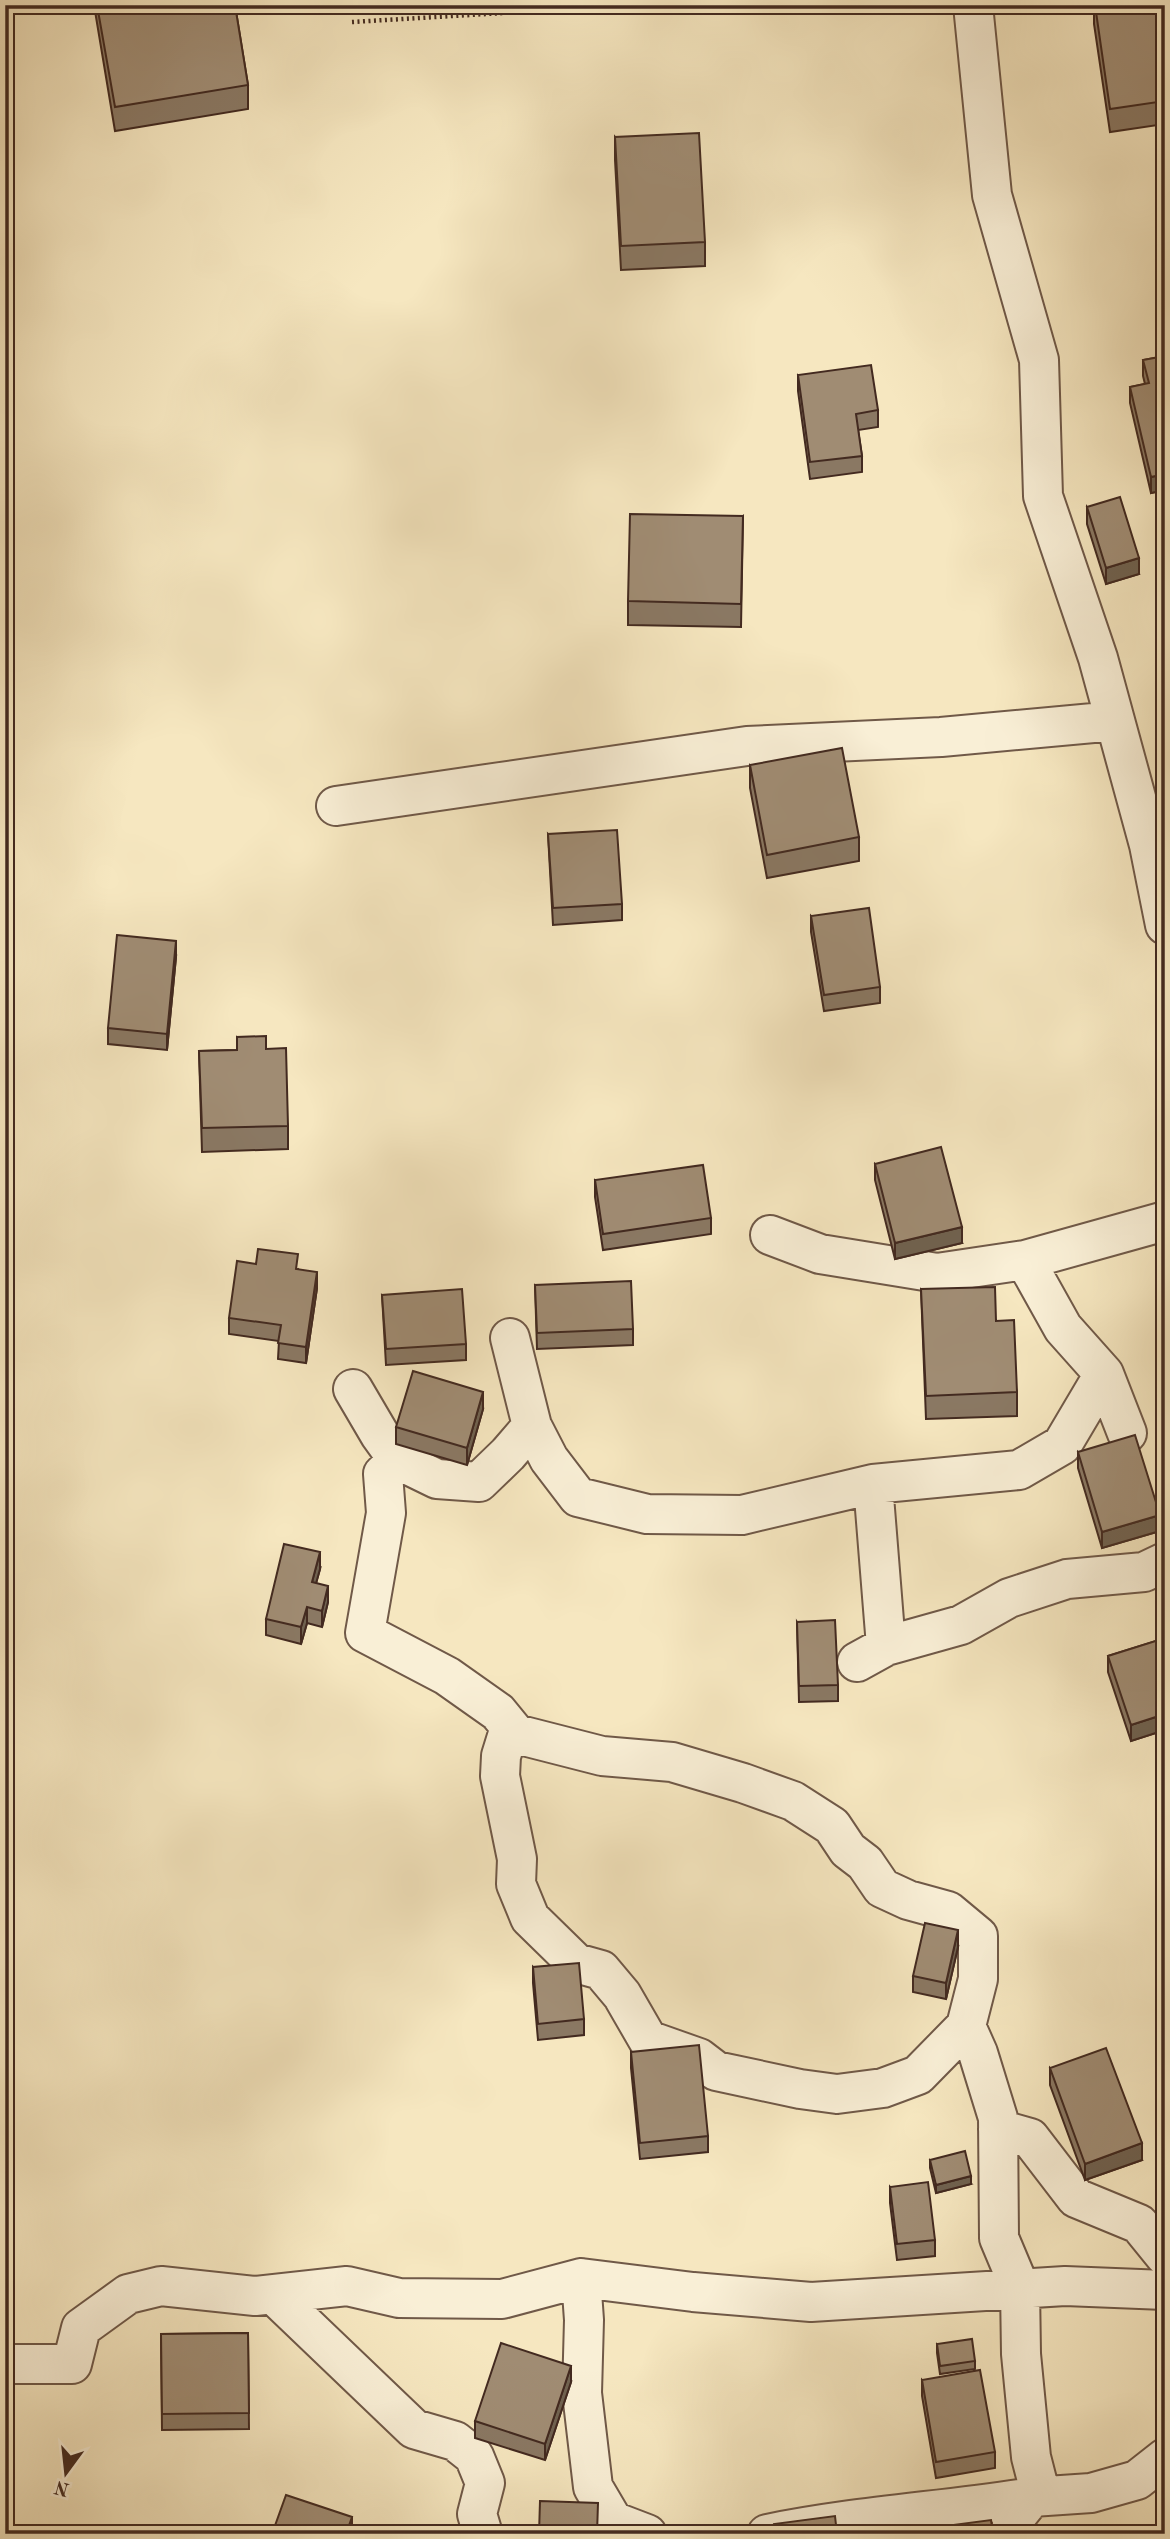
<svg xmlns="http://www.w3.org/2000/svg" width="1170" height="2539" font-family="'Old Standard TT',serif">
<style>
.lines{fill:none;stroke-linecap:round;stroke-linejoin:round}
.minor-casing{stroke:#705948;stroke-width:42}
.path{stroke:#432a20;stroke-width:4.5;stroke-dasharray:2 3.5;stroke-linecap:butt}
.minor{stroke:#f9efd6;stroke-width:38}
.wall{fill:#8a7863;stroke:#432a20;stroke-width:2}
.shaded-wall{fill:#706250;stroke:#432a20;stroke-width:2}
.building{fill:#a08c73;stroke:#432a20;stroke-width:2}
</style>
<rect width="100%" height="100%" fill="#f6e7c0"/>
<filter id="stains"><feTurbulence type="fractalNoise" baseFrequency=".00286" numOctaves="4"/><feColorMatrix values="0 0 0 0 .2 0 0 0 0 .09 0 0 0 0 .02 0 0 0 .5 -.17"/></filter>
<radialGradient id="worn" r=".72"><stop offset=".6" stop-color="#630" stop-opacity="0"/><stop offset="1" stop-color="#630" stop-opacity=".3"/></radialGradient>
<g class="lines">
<defs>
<path id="minor" d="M973 5 992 195 1039 360 1043 496 1098 658 1149 845 1165 925
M336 806 747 746 941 737 1115 721
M770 1235 820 1254 937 1273 1025 1260 1165 1221
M1025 1260 1063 1328 1104 1374 1127 1433
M510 1338 532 1426 549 1459 578 1497 647 1514 742 1515 873 1484 1019 1470 1062 1445 1104 1374
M353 1389 380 1435 398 1460 437 1479 479 1482 508 1454 532 1426
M398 1460 383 1474 386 1513 365 1633 447 1676 498 1712 516 1734 602 1756 672 1762 743 1783 793 1801 832 1826 848 1850 865 1863 882 1888 908 1900 948 1911 978 1936V1979L966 2026 978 2053 998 2118 999 2238 1020 2288 1021 2354 1031 2457 1041 2496
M873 1484 886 1646
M857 1662 886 1646 961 1625 1009 1598 1067 1579 1144 1572 1165 1562
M510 1727 501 1756 500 1776 517 1859 516 1884 530 1918 576 1963 601 1970 622 1995 648 2040 699 2058 716 2071 800 2089 837 2094 883 2088 918 2075 966 2026
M998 2129 1030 2138 1076 2198 1139 2224 1165 2256
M581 2278 584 2320 582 2393 593 2487 613 2521 647 2534
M273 2294 414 2429 455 2441 474 2456 485 2483 477 2514 483 2534
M5 2364H72L81 2328 128 2294 161 2286 255 2296 347 2286 399 2298 502 2299 581 2278 693 2292 811 2302 1065 2286 1165 2290
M767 2534C854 2516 944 2511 1032 2497
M1014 2534 1012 2522 1032 2497 1091 2493 1137 2480 1165 2458"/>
</defs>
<use href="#minor" class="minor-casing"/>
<path class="path" d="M352 22 638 5"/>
<use href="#minor" class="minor"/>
</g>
<path class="wall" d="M94 5H235L248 85V109L115 131Z
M1094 5H1160L1165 36V124L1110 132 1094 24Z
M615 137 705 242V266L621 270 615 160Z
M1165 356V490L1151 493 1130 403V387L1145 384 1143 376V360Z
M798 375 878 410V427L858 430 862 456V472L810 479 798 391Z
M1087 507 1139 574 1106 584 1087 524Z
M743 516 741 627 628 625V601Z
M750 765 859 837V861L767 878 750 788Z
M548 834 622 904V920L553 925Z
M811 916 880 987V1003L824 1011 811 932Z
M176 957 167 1050 108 1044V1028Z
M237 1037 266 1049 288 1126V1149L202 1152 199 1051 237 1050Z
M875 1164 962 1243 895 1259 875 1180Z
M595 1180 711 1218V1234L603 1250 595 1197Z
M298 1269 317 1288 306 1363 278 1359 279 1341 229 1334V1318Z
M535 1285 633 1329V1345L537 1349Z
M921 1289 996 1321 1017 1392V1416L926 1419Z
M382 1295 466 1344V1360L386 1365Z
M483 1409 467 1465 396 1444V1427Z
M1078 1452 1160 1531 1102 1548 1078 1468Z
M320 1569 316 1583 328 1602 322 1627 307 1623 301 1644 266 1635V1619Z
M797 1622 838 1685V1701L799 1702Z
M1165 1638V1730L1131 1741 1108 1672V1656Z
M958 1947 946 1999 913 1992V1976Z
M533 1967 584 2019V2035L538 2040 533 1983Z
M631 2052 708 2136V2152L640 2159 631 2068Z
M1050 2068 1142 2160 1085 2180 1050 2085Z
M930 2160 971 2184 936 2193 930 2168Z
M890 2187 935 2240V2256L897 2260 890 2203Z
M248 2333 249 2429 162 2430 161 2334Z
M937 2344 975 2361V2369L940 2374 937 2353Z
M922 2380 995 2452V2468L936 2478 922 2396Z
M571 2382 545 2460 475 2438V2421Z"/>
<path class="shaded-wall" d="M1165 474V490L1151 493V477Z
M1139 558V574L1106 584V568Z
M176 941V957L167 1050V1034Z
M962 1227V1243L895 1259V1243Z
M317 1272V1288L306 1363V1347Z
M483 1392V1409L467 1465V1448Z
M1160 1515V1531L1102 1548V1532Z
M320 1552V1569L312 1598V1582Z
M328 1586V1602L322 1627V1611Z
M307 1607V1623L301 1644V1627Z
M1165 1714V1730L1131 1741V1725Z
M958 1930V1947L946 1999V1983Z
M1142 2143V2160L1085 2180V2164Z
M971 2176V2184L936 2193V2185Z
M571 2366V2382L545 2460V2444Z
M352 2517V2533L346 2534Z"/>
<path class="building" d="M97 5H235L248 85 115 107Z
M1095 5H1160L1165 36V101L1110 109Z
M699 133 705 242 621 246 615 137Z
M1165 356V474L1151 477 1130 387 1149 383 1143 360Z
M871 365 878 410 856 414 862 456 810 462 798 375Z
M1120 497 1139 558 1106 568 1087 507Z
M630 514 743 516 741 604 628 601Z
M842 748 859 837 767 855 750 765Z
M617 830 622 904 553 908 548 834Z
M869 908 880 987 824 995 811 916Z
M117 935 176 941 167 1034 108 1028Z
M266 1036V1049L286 1048 288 1126 202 1128 199 1051 237 1050V1037Z
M941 1147 962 1227 895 1243 875 1164Z
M703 1165 711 1218 603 1234 595 1180Z
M258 1249 298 1254 296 1269 317 1272 306 1347 278 1343 281 1325 229 1318 237 1261 256 1264Z
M631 1281 633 1329 537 1333 535 1285Z
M995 1287 996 1321 1014 1320 1017 1392 926 1396 921 1289Z
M462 1289 466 1344 386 1349 382 1295Z
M413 1371 483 1392 467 1448 396 1427Z
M1135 1435 1160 1515 1102 1532 1078 1452Z
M284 1544 320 1552 312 1582 328 1586 322 1611 307 1607 301 1627 266 1619Z
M835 1620 838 1685 799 1686 797 1622Z
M1165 1638V1714L1131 1725 1108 1656Z
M925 1923 958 1930 946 1983 913 1976Z
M579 1963 584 2019 538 2024 533 1967Z
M699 2045 708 2136 640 2143 631 2052Z
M1106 2048 1142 2143 1085 2164 1050 2068Z
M965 2151 971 2176 936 2185 930 2160Z
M928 2182 935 2240 897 2244 890 2187Z
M248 2333 249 2413 162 2414 161 2334Z
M972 2339 975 2361 940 2366 937 2344Z
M501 2343 571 2366 545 2444 475 2421Z
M980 2370 995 2452 936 2462 922 2380Z
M286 2495 352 2517 346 2534H272Z
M540 2501 598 2503 597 2534H539Z
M835 2516 837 2534H775L774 2524Z
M991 2520 993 2534H923L922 2529Z"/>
<rect width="1170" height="2539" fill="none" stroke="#f6e7c0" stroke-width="28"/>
<rect x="7" y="7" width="1156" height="2525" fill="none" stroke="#432a20" stroke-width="3.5"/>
<rect x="14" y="14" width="1142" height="2511" fill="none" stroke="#432a20" stroke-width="2"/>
<g transform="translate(66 2473) rotate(195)" stroke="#f9efd6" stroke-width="5" paint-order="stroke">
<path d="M0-5L12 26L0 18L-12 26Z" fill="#432a20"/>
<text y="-10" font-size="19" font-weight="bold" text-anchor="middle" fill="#432a20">N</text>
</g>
<rect width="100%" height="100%" filter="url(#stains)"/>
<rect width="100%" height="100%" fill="url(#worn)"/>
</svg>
